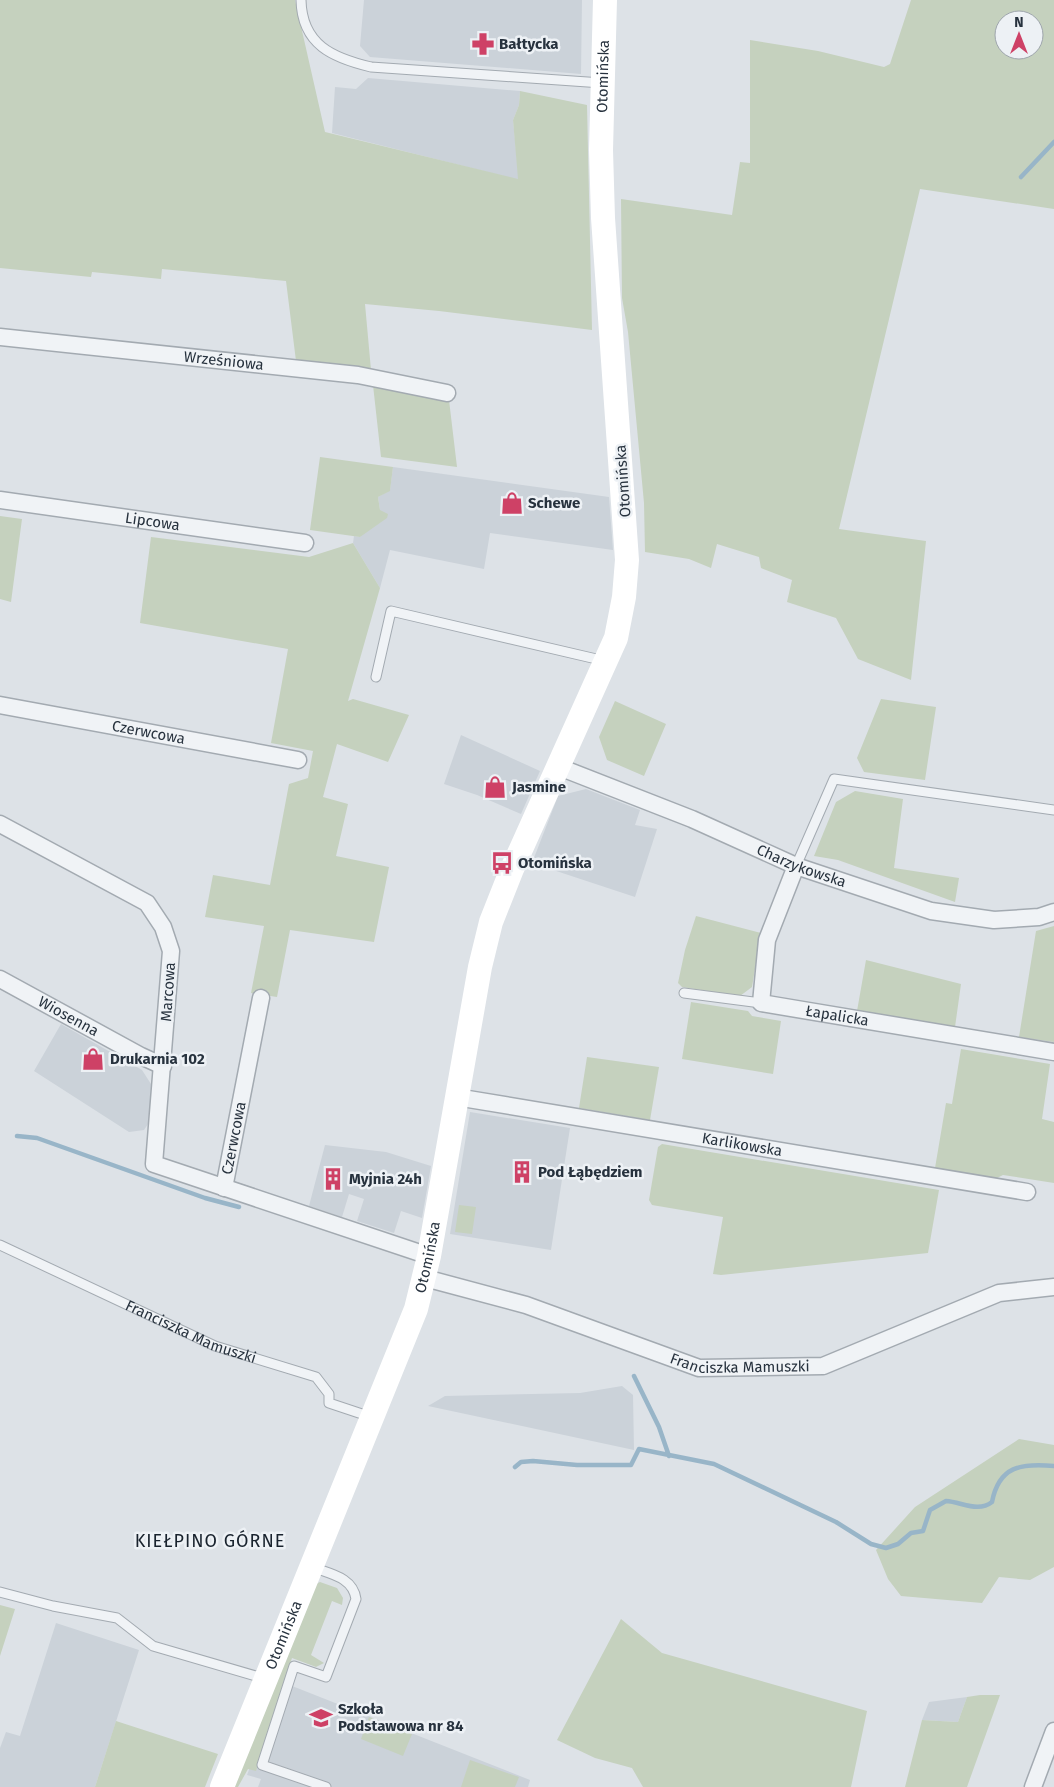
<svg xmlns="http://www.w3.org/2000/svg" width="1054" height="1787" font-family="'Fira Sans',sans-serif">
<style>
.built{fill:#cbd2d9}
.green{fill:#c5d1be;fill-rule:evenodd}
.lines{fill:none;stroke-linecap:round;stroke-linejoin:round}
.stream{stroke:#98b5c8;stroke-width:4.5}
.lane-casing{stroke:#a3aab1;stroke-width:11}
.street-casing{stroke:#a3aab1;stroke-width:19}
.lane{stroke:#f0f3f6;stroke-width:9}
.street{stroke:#f0f3f6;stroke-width:16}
.secondary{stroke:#fff;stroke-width:24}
.labels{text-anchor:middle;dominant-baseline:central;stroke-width:5;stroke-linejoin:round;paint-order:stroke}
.poi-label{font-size:15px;font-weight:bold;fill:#27323e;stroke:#edf1f5;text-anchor:start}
.street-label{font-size:15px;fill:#27323e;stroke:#edf1f5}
.quarter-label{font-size:18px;letter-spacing:1px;fill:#19232e;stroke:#edf1f5}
</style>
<rect width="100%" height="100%" fill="#dde2e7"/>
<path class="built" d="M364 0H582L581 74 370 57 360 46Z
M368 78 520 91 519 105 513 120 519 180 332 133 335 87 356 89Z
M393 467 609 497 613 550 490 533 484 569 390 550 380 588 353 543 354 536 360 537 380 510 378 497 390 490Z
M461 735 540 771 521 814 477 795 444 784Z
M586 789 640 810 635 825 657 829 635 897 532 863 558 796Z
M61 1024 142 1070 151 1084 150 1121 144 1130 129 1132 34 1071Z
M470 1112 570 1128 551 1250 450 1234Z
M325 1145 386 1152 431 1166 422 1218 401 1211 394 1233 357 1221 364 1199 349 1194 342 1217 309 1206Z
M622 1386 633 1395 634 1450 428 1406 445 1396 580 1393Z
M56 1623 139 1650 95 1787H0V1748L6 1732 20 1736Z
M282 1682 530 1780 528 1787H258L261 1779 247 1775Z
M967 1697 958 1722 922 1720 929 1702Z"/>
<path class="green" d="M0 0H295L325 132 518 179 513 120 519 105 520 91 587 105 592 330 439 311 365 304 371 370 296 361 286 281 162 269 161 279 92 272 91 277 0 268Z
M911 0H1054V209L920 189 839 529 926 541 911 680 858 659 836 618 787 602 792 580 761 568 759 557 717 544 711 568 689 559 645 552 644 503 628 332 622 298 621 199 732 215 740 162 750 163V40L818 51 884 67 890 64ZM1004 20H1034V50H1004Z
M373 385 449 400 457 467 381 457Z
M320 457 393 467 390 491 378 497 380 510 388 514 387 518 360 537 310 530Z
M0 516 22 519 11 602 0 599Z
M151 537 309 557 353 543 380 588 348 701 353 699 409 715 388 762 337 744 323 797 348 804 336 856 389 867 374 942 290 930 277 997 251 993 264 926 205 917 213 875 270 885 289 784 308 778 313 751 271 743 288 649 140 623Z
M881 699 936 707 925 780 864 772 857 758Z
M615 701 666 724 644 776 607 760 599 737Z
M855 791 903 799 894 868 959 878 955 902 838 860 814 856 836 802Z
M696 916 761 933 752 987 740 996 682 987 678 983 685 950Z
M1054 926V1042L1019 1037 1036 931Z
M866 960 961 984 955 1027 857 1011Z
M691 1002 748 1011 752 1016 781 1021 773 1074 682 1059Z
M961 1049 1050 1064 1042 1119 1054 1122V1183L1003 1175 997 1178 935 1168 946 1103 952 1104Z
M587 1057 659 1067 650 1120 579 1108Z
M662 1144 939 1190 928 1253 721 1275 713 1274 723 1217 652 1205 649 1200 658 1147Z
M459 1205 476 1207 472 1234 455 1232Z
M1019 1439 1054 1445V1567L1030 1580 999 1577 982 1603 901 1596 888 1579 876 1550 915 1507Z
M320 1582 337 1588 343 1598 342 1605 332 1601 311 1655 324 1663 316 1667 292 1658 256 1771 248 1769 238 1787H234L316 1584Z
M0 1605 15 1609 0 1656Z
M621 1619 662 1653 867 1711 851 1787H643L632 1768 595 1758 557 1740Z
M980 1695H1000L967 1787H905L922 1720 958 1722 967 1697Z
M369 1717 412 1734 403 1756 361 1739Z
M116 1721 218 1754 205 1787H95Z
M470 1760 519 1777 515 1787H461Z"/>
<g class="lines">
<path class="stream" d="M1021 177 1054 142
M17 1136 37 1138 205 1198 239 1207
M634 1376 659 1427 669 1456
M515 1467 521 1462 533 1461 577 1465H631L639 1449 714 1464 836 1522 871 1544 886 1548 898 1544 911 1533 923 1531 930 1510 946 1501C962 1502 978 1513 992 1502 999 1466 1021 1463 1054 1466"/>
<defs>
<g id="lane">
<path d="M301 0C302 45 333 58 371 67L602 83"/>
<path d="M376 677 391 611 605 661"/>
<path d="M796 866 834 779 1054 810"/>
<path d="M684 993 761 1003"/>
<path id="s1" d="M0 1245 215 1346 316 1377 329 1394V1403L371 1417"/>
<path d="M312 1567C330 1574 353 1577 356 1599L326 1677 294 1666 262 1765 326 1787"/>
<path d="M0 1592 53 1606 117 1618 153 1646 266 1679"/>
</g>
<g id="street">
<path id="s2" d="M0 337 358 375 447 393"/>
<path id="s3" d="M0 500 305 543"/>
<path id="s4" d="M0 705 298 760"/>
<path id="s5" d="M559 767 692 819 796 866 931 911 994 920 1039 917 1054 912"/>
<path d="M0 824 147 903 163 927 171 951 154 1164 429 1256"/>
<path id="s6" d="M796 866 767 940 761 1003 1054 1052"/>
<path id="s7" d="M0 979 141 1056 163 1066"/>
<path id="s8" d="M456 1097 1027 1192"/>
<path id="s9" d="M224 1188 261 998"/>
<path id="s10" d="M425 1278 526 1305 699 1368 823 1366 999 1293 1054 1287"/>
<path d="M1033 1787 1054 1731"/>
</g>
</defs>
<use href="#lane" class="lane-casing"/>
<use href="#street" class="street-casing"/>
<use href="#lane" class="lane"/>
<use href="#street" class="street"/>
<path class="secondary" id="s11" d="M222 1787 416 1309 429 1256 480 967 491 922 512 869 616 638 624 597 627 560 603 218 601 150 605 0"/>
</g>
<defs>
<symbol id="pharmacy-bare" viewBox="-9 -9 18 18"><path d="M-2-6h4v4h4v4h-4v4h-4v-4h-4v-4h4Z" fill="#ce4166" stroke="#edf1f5" stroke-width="2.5" paint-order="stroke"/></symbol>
<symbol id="shop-bare" viewBox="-9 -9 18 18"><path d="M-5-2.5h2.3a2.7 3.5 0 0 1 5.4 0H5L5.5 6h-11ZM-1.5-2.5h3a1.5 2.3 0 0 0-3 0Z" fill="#ce4166" stroke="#edf1f5" stroke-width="2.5" paint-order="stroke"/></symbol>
<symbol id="bus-bare" viewBox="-9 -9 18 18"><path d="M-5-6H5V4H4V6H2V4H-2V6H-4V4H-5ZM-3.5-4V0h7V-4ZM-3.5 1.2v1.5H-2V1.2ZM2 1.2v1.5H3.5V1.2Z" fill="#ce4166" stroke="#edf1f5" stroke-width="2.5" paint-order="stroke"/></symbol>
<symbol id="building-bare" viewBox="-9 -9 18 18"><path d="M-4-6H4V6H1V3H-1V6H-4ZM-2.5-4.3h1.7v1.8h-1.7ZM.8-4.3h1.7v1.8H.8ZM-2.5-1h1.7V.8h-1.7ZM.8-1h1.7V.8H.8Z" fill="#ce4166" stroke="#edf1f5" stroke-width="2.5" paint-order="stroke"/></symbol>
<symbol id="school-bare" viewBox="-9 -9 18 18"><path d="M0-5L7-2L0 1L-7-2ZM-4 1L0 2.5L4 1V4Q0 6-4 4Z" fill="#ce4166" stroke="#edf1f5" stroke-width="2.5" paint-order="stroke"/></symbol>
</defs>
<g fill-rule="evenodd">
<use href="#pharmacy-bare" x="467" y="28" width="32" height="32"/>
<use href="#shop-bare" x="496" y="487" width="32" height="32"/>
<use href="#shop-bare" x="479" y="771" width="32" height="32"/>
<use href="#bus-bare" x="486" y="847" width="32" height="32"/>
<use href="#shop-bare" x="77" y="1043" width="32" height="32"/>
<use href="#building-bare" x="506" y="1156" width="32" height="32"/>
<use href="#building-bare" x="317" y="1163" width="32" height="32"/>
<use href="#school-bare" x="305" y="1702" width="32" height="32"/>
</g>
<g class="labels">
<g class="poi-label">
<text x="499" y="44">Bałtycka</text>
<text x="528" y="503">Schewe</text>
<text x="512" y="787">Jasmine</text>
<text x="518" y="863">Otomińska</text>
<text x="110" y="1059">Drukarnia 102</text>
<text x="538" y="1172">Pod Łąbędziem</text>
<text x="349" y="1179">Myjnia 24h</text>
<text x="338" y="1709">Szkoła<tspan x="338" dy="17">Podstawowa nr 84</tspan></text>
</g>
<g class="street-label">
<text stroke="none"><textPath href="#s11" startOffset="1784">Otomińska</textPath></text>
<text stroke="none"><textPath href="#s2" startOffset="225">Wrześniowa</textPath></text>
<text transform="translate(623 481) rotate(-94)">Otomińska</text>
<text stroke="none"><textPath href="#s3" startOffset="154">Lipcowa</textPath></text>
<text stroke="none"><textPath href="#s4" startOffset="151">Czerwcowa</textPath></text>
<text stroke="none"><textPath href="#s5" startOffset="262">Charzykowska</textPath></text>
<text transform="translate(168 992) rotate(-86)">Marcowa</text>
<text stroke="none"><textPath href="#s7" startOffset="78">Wiosenna</textPath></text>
<text stroke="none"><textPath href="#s6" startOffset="220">Łapalicka</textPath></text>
<text stroke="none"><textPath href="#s9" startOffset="51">Czerwcowa</textPath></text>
<text stroke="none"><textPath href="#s8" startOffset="290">Karlikowska</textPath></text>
<text stroke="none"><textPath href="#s11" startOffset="569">Otomińska</textPath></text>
<text stroke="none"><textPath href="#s1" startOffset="210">Franciszka Mamuszki</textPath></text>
<text stroke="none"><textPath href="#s10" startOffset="329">Franciszka Mamuszki</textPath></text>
<text stroke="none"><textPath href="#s11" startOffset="164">Otomińska</textPath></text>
</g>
<g class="quarter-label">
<text x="210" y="1541">KIEŁPINO GÓRNE</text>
</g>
</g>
<g transform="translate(1019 35)"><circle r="24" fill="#edf1f5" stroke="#9ea5ac"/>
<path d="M0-4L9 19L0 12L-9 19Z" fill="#ce4166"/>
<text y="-8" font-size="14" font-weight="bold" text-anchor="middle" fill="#27323e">N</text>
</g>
</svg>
